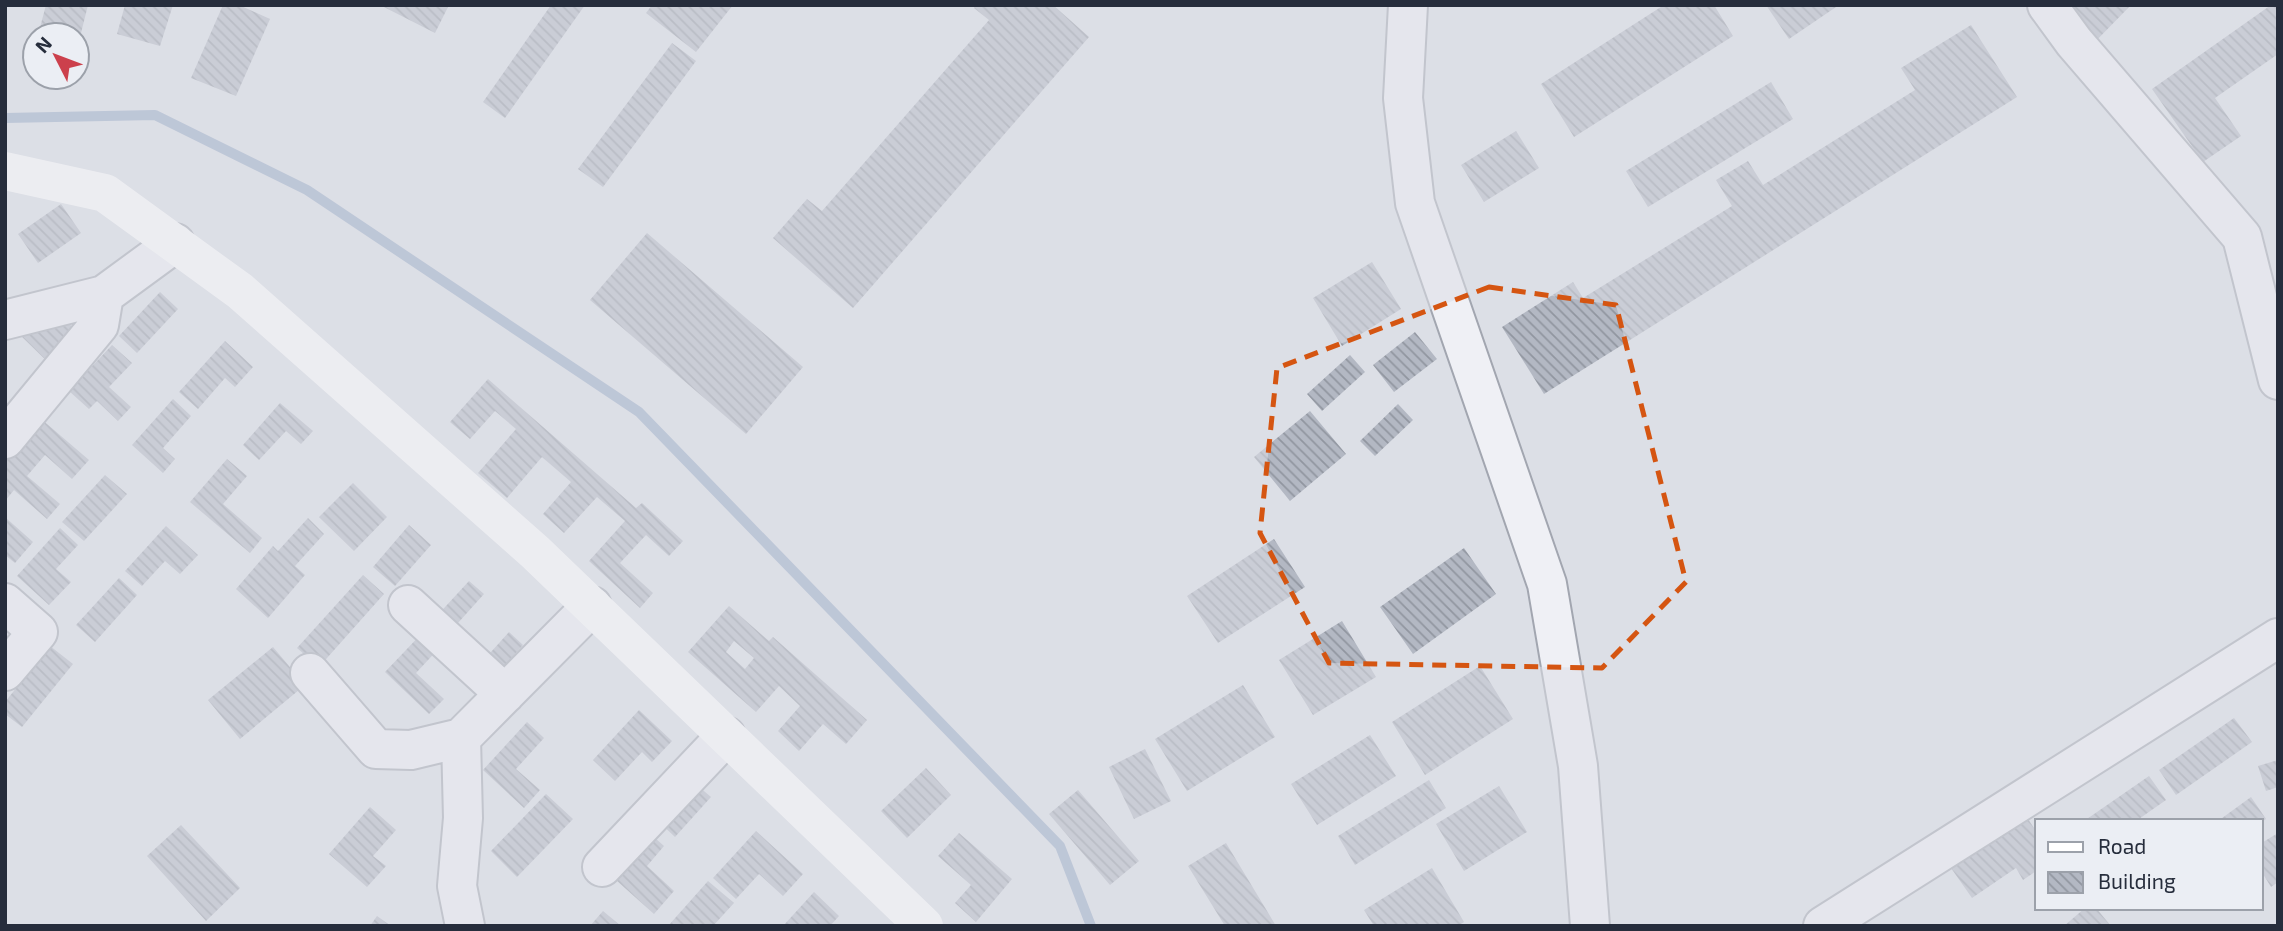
<svg xmlns="http://www.w3.org/2000/svg" width="2283" height="931" font-family="'Exo 2',sans-serif">
<style>
.lines{fill:none;stroke-linecap:round;stroke-linejoin:round}
.stream{stroke:#97aac6;stroke-width:10}
.building{fill:url(#building-back-hatch);fill-rule:evenodd}
.street-casing{stroke:#a2a6b0;stroke-width:42}
.street{stroke:#eff0f5;stroke-width:38}
.secondary{stroke:#fff;stroke-width:38}
.marked{fill:none;stroke:#d55511;stroke-width:5;stroke-dasharray:14 9;stroke-linejoin:round}
</style>
<defs>
<pattern id="building-back-hatch" width="6" height="6" patternUnits="userSpaceOnUse" patternTransform="scale(1.75)"><rect width="6" height="6" fill="#b3b8c3"/><path d="M-1 5l2 2M0 0l6 6M5-1l2 2" fill="none" stroke="#9196a0"/></pattern>
</defs>
<rect width="100%" height="100%" fill="#dcdfe6"/>
<g class="lines">
<path class="stream" d="M5 118 155 115 307 190 639 412 1060 846 1091 926"/>
</g>
<path class="building" d="M46 5H88L78 45 77 35H38Z
M125 5H173L160 46 117 34Z
M223 5H239L270 19 236 96 191 78Z
M380 5H449L435 33Z
M551 5H585L505 118 483 102Z
M652 5H733L696 52 646 13Z
M976 5H1053L1089 37 853 308 773 238 807 199 822 211 989 20 974 8Z
M1664 5H1714L1733 36 1574 137 1541 84Z
M1766 5H1839L1789 39Z
M2070 5H2131L2090 47Z
M2271 5H2278V54L2215 98 2241 136 2203 162 2152 89Z
M1971 25 2017 97 1544 394 1502 327 1573 282 1583 298 1732 206 1716 180 1748 161 1763 185 1915 90 1901 68Z
M672 43 696 61 603 187 578 169Z
M1771 82 1793 119 1648 207 1626 171Z
M1516 131 1539 168 1484 202 1461 165Z
M61 204 81 233 38 263 18 234Z
M647 233 803 367 746 434 590 300Z
M1372 262 1401 309 1342 346 1313 298Z
M160 292 178 309 137 353 119 336Z
M62 317 83 337 53 367 18 333Z
M1415 332 1437 359 1394 392 1373 365Z
M225 341 253 367 235 387 225 378 198 409 179 392Z
M112 345 132 363 109 387 131 407 118 421 97 401 89 409 69 391Z
M1350 355 1365 372 1322 411 1307 394Z
M488 379 636 508 642 503 683 541 669 556 646 535 620 563 653 593 640 608 589 561 625 521 597 497 564 533 543 514 571 482 542 457 507 498 478 473 516 429 495 411 470 439 450 422Z
M173 399 191 416 163 448 175 459 163 473 132 445Z
M280 403 313 431 301 444 286 431 259 460 243 445Z
M1398 404 1413 420 1375 456 1360 441Z
M1310 411 1346 454 1290 501 1254 457Z
M40 418 89 460 72 479 45 455 27 476 60 504 47 519 14 490 5 501V459Z
M227 459 247 476 223 504 262 538 250 553 190 502Z
M105 475 127 494 84 541 62 522Z
M353 483 387 517 354 551 319 517Z
M5 517 33 542 15 563 5 555Z
M308 518 324 534 295 566 305 575 268 618 236 589 273 546 278 551Z
M409 525 431 545 395 586 373 567Z
M166 526 198 555 180 574 165 561 142 586 125 571Z
M60 528 78 545 56 569 71 582 49 605 17 576Z
M1274 539 1305 587 1218 643 1187 596Z
M1464 548 1496 594 1413 654 1380 607Z
M363 575 384 594 319 667 297 648Z
M119 578 137 595 95 642 76 625Z
M469 581 484 594 449 633 434 619Z
M729 606 769 641 773 637 867 720 846 744 823 724 799 751 778 731 800 706 779 686 756 712 688 652ZM734 641 754 658 745 669 726 652Z
M1342 621 1376 677 1313 715 1279 660Z
M426 629 442 645 416 673 444 699 429 714 385 672Z
M509 632 523 645 496 675 482 662Z
M50 646 73 664 22 727 5 714V702Z
M273 647 305 685 240 739 208 700Z
M1480 666 1513 719 1425 775 1392 722Z
M1243 685 1275 737 1187 791 1155 739Z
M639 710 672 741 652 762 642 752 615 781 593 760Z
M2234 718 2252 742 2176 795 2159 770Z
M527 722 544 738 516 769 540 790 524 808 483 770Z
M1370 735 1396 776 1317 825 1291 784Z
M1145 749 1171 801 1134 819 1109 767Z
M2278 760V787L2266 791 2258 766Z
M926 768 951 795 907 838 881 811Z
M2149 776 2166 800 2136 821H2084Z
M1429 780 1446 808 1355 865 1338 836Z
M692 781 711 797 675 837 657 820Z
M1499 786 1527 832 1464 871 1436 824Z
M1078 790 1139 861 1110 885 1049 814Z
M546 794 573 819 517 877 491 851Z
M2251 797 2266 819 2260 823 2218 821Z
M370 807 396 830 373 856 386 866 367 887 329 854Z
M2026 816 2036 831V871L2023 880 2016 868 1972 898 1951 868Z
M181 825 240 888 206 921 147 856Z
M646 830 664 846 647 866 674 891 654 914 607 872Z
M756 831 803 874 783 896 759 874 736 899 713 878Z
M959 833 1012 879 976 922 955 903 971 885 938 856Z
M2278 833V882L2271 887 2260 869V844Z
M1226 843 1276 926H1225L1188 866Z
M1432 868 1464 922 1458 926H1374L1364 910Z
M708 881 734 903 713 926H668Z
M814 892 839 916 830 926H783Z
M2085 908H2096L2111 926H2064Z
M603 911 621 926H590Z
M377 916 391 926H370Z"/>
<g class="lines">
<defs>
<path id="street" d="M1408 5 1403 98 1415 203 1547 584 1578 766 1590 926
M2047 5 2074 42 2242 237 2278 380
M5 320 104 295 175 243
M5 439 99 325 104 295
M5 603 38 632 5 671
M408 605 505 694
M310 673 376 749 411 750 461 738
M602 867 726 736
M465 926 457 886 463 818 461 738 592 606
M1823 926 2278 638"/>
</defs>
<use href="#street" class="street-casing"/>
<use href="#street" class="street"/>
<path class="secondary" d="M5 171 105 193 240 291 535 552 924 926"/>
</g>
<path d="M0 0H2283V931H0ZM1489 287 1616 305 1686 582 1602 668 1329 663 1260 533 1277 368Z" fill="#dcdfe6" fill-opacity=".55" fill-rule="evenodd"/>
<path class="marked" d="M1489 287 1616 305 1686 582 1602 668 1329 663 1260 533 1277 368Z"/>
<rect width="2283" height="931" fill="none" stroke="#262d3c" stroke-width="14"/>
<rect x="2035" y="819" width="228" height="91" fill="#ebeef4" stroke="#9ca1aa" stroke-width="2"/>
<rect x="2048" y="842" width="35" height="10" fill="#ffffff" stroke="#9ca1aa" stroke-width="2"/>
<text x="2098" y="854" font-size="21" fill="#262d3c">Road</text>
<rect x="2048" y="872" width="35" height="21" fill="url(#building-back-hatch)" stroke="#9ca1aa" stroke-width="2"/>
<text x="2098" y="889" font-size="21" fill="#262d3c">Building</text>
<g transform="translate(56 56) rotate(312)"><circle r="33" fill="#ebeef4" stroke="#9ca1aa" stroke-width="2"/>
<path d="M0-5L12 26L0 18L-12 26Z" fill="#cc404c"/>
<text y="-10" font-size="19" font-weight="bold" text-anchor="middle" fill="#262d3c">N</text>
</g>
</svg>
